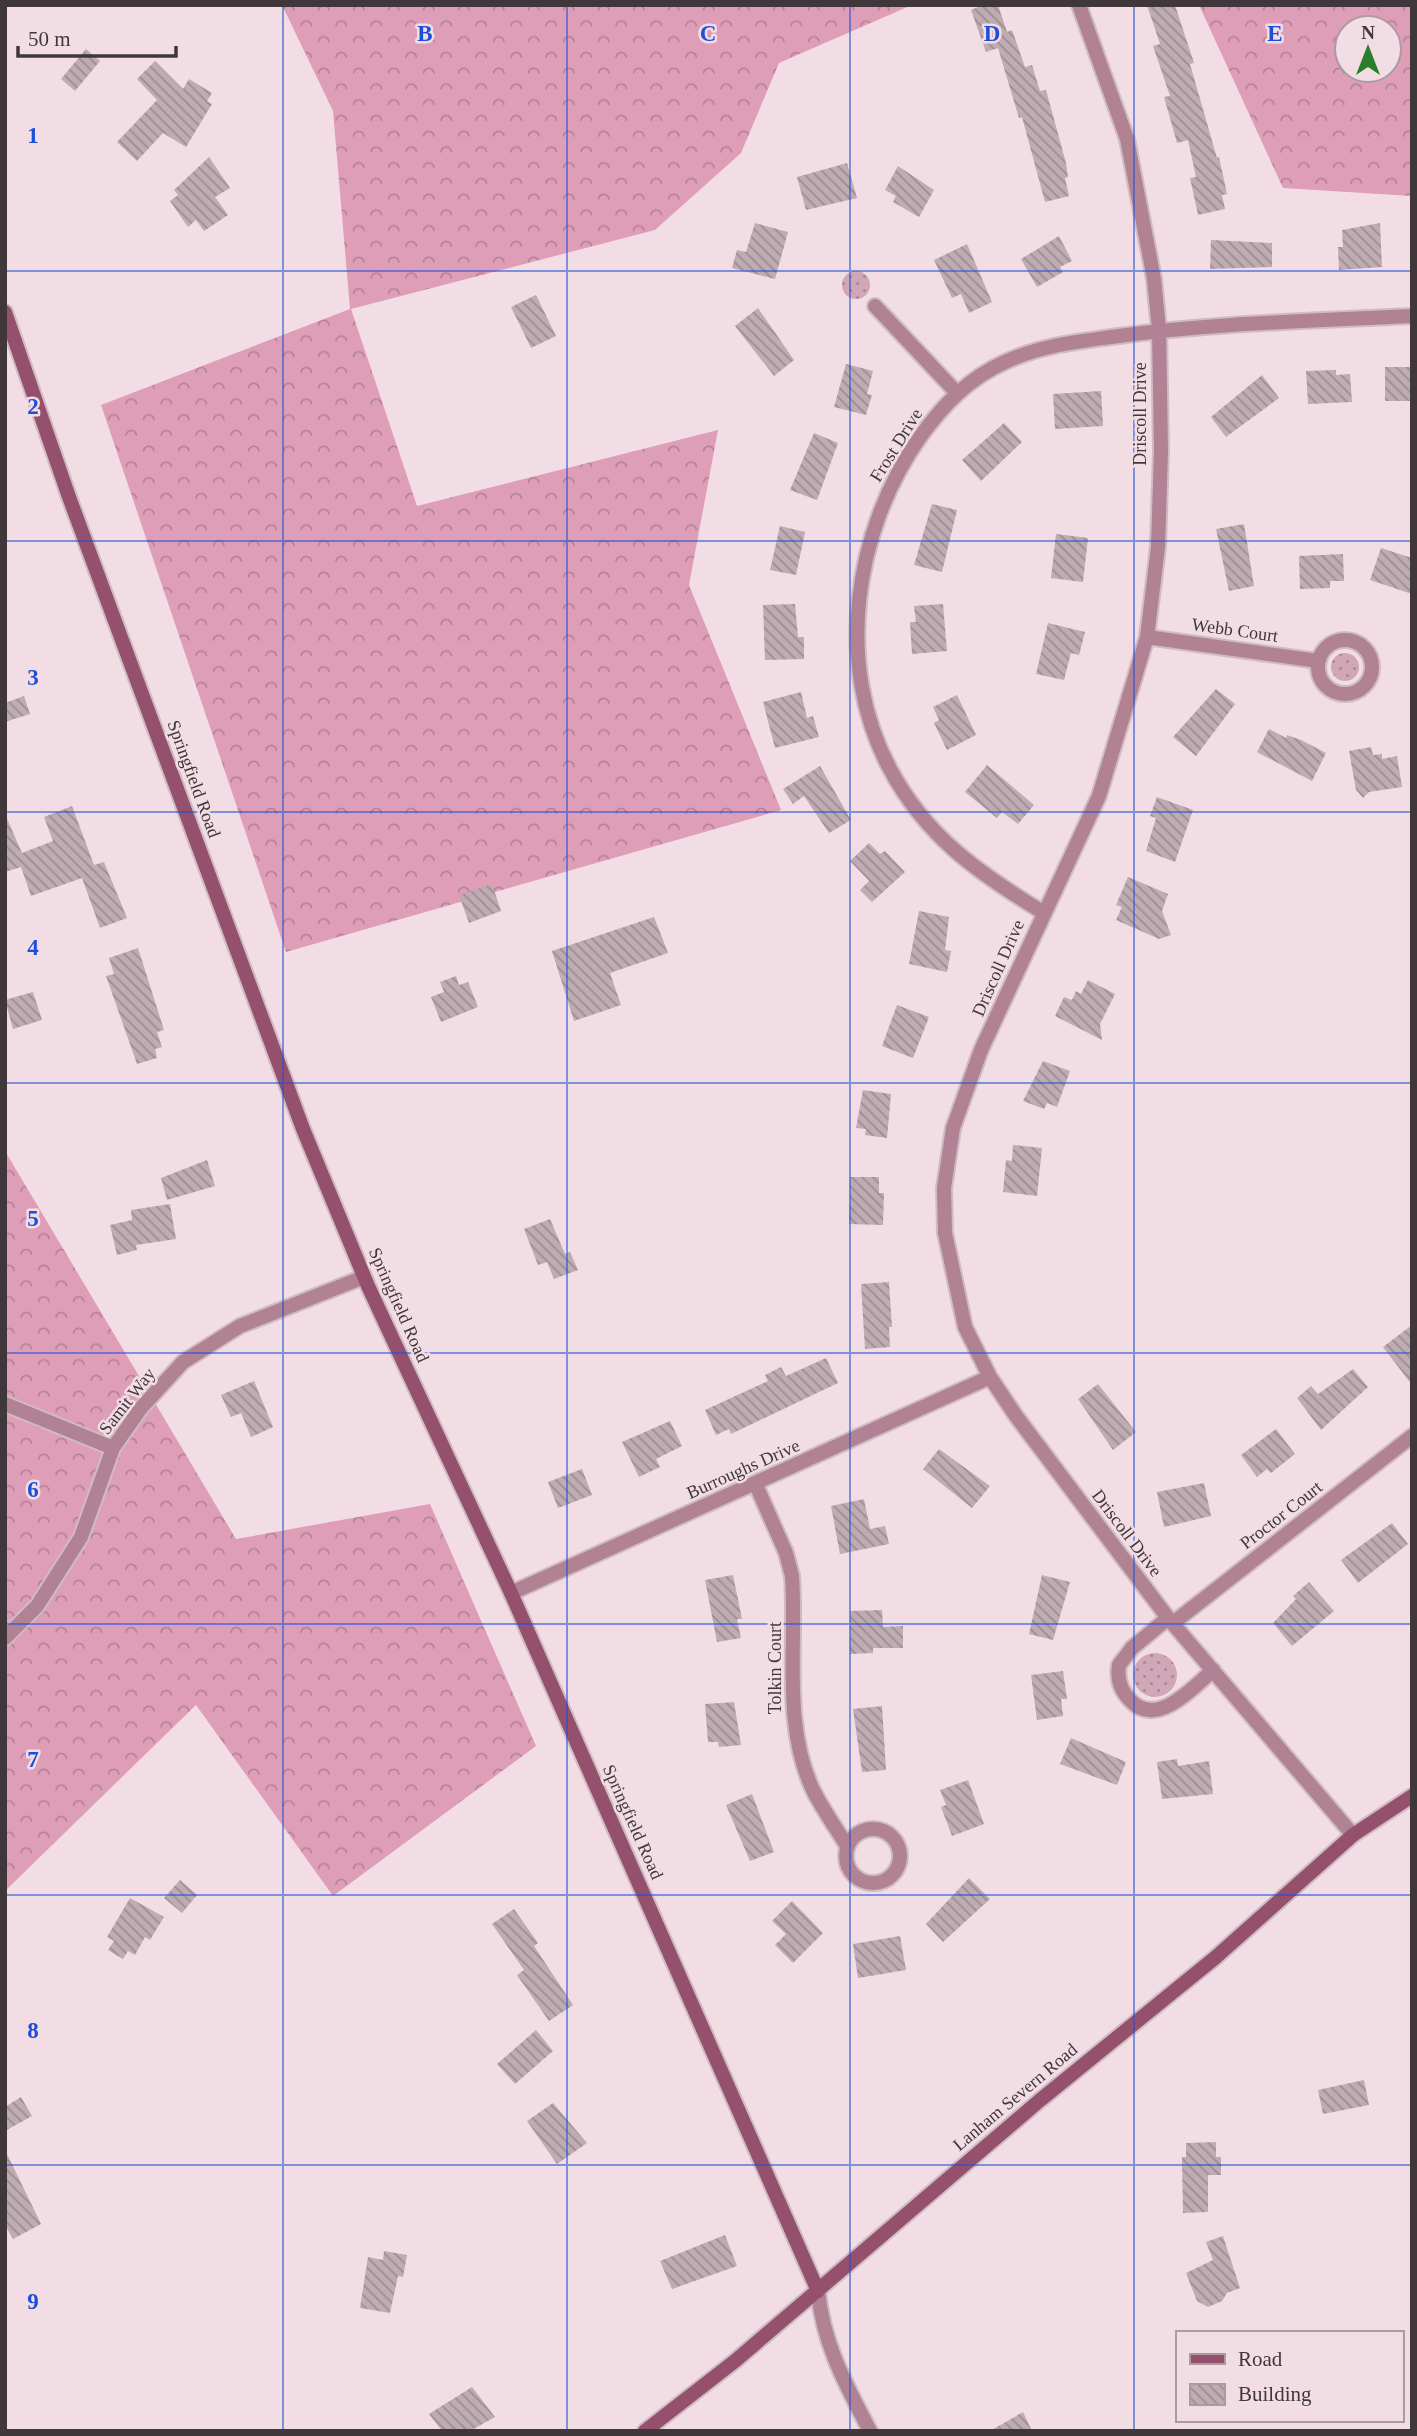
<svg xmlns="http://www.w3.org/2000/svg" width="1417" height="2436" font-family="'Times New Roman',serif">
<style>
.grass{fill:url(#grass-dots)}
.forest{fill:url(#forest-crowns);fill-rule:evenodd}
.building{fill:url(#building-back-hatch)}
.lines{fill:none;stroke-linecap:round;stroke-linejoin:round}
.street-casing{stroke:#cfbcc3;stroke-width:18}
.secondary-casing{stroke:#cfbcc3;stroke-width:18}
.street{stroke:#b18194;stroke-width:14}
.secondary{stroke:#95506e;stroke-width:14}
.grid{fill:none;stroke:#1d4ed8;stroke-width:2;stroke-opacity:0.55}
.labels{text-anchor:middle;dominant-baseline:central;stroke-width:5;stroke-linejoin:round;paint-order:stroke}
.street-label{font-size:18px;fill:#3f373a;stroke:#f3dde5}
.grid-label{font-size:23px;text-anchor:middle;font-weight:bold;fill:#1d4ed8;stroke:#f3dde5;stroke-width:5;stroke-linejoin:round;paint-order:stroke}
</style>
<defs>
<pattern id="grass-dots" width="8" height="8" patternUnits="userSpaceOnUse" patternTransform="scale(1.75)"><rect width="8" height="8" fill="#d0a7b7"/><path d="M2 2h.1M6 6h.1" fill="none" stroke="#aa8996" stroke-width="1.8" stroke-linecap="round"/></pattern>
<pattern id="forest-crowns" width="20" height="18" patternUnits="userSpaceOnUse" patternTransform="scale(1.75)"><rect width="20" height="18" fill="#df9eb8"/><path d="M2 6a3 3 0 1 1 6 0M12 15a3 3 0 1 1 6 0" fill="none" stroke="#b68297"/></pattern>
<pattern id="building-back-hatch" width="6" height="6" patternUnits="userSpaceOnUse" patternTransform="scale(1.75)"><rect width="6" height="6" fill="#bfabb2"/><path d="M-1 5l2 2M0 0l6 6M5-1l2 2" fill="none" stroke="#9d8c92"/></pattern>
</defs>
<rect width="100%" height="100%" fill="#f3dde5"/>
<path class="grass" d="M842 285a14 14 0 1 1 28 0a14 14 0 1 1-28 0Z
M1331 667a14 14 0 1 1 28 0a14 14 0 1 1-28 0Z
M1133 1675a22 22 0 1 1 44 0a22 22 0 1 1-44 0Z"/>
<path class="forest" d="M282 5H912L779 63 741 153 655 230 351 309 417 506 718 430 689 585 781 810 286 952 101 405 350 309 333 111Z
M1199 5H1412V196L1283 188ZM1347 28H1389V70H1347Z
M5 1151 236 1539 430 1504 536 1746 333 1896 196 1705 5 1891Z"/>
<path class="building" d="M983 5H998L1007 32 1012 30 1025 67 1032 65 1040 91 1046 90 1066 163 1068 177 1065 178 1069 196 1045 202 1022 117 1019 118 998 48 986 52 971 10Z
M1147 5H1175L1194 63 1190 64 1217 158 1219 157 1227 194 1222 195 1225 209 1198 215 1190 178 1196 177 1188 140 1177 143 1164 97 1170 96 1153 46 1160 44Z
M86 49 100 61 75 91 61 79Z
M155 61 183 89 189 79 212 93 207 101 212 104 186 147 163 133 137 161 117 142 157 100 137 79Z
M209 157 230 188 215 197 228 215 204 231 196 220 188 227 170 201 178 195 174 190Z
M847 163 857 198 806 210 797 177Z
M898 166 934 190 919 217 893 202 896 196 885 190Z
M755 223 788 232 775 279 732 268 737 250 746 252Z
M1380 223 1382 267 1339 270 1338 247H1343L1342 230Z
M1059 236 1072 261 1060 267 1063 272 1037 287 1021 259Z
M1211 240 1272 243V267L1210 269Z
M967 244 992 302 969 313 961 294 952 298 934 260Z
M536 295 556 336 531 348 511 307Z
M758 308 794 360 774 376 735 326Z
M846 364 873 371 867 394 872 395 866 415 834 407Z
M1385 367H1412V401H1385Z
M1336 370V375L1350 374 1352 402 1308 404 1306 371Z
M1262 375 1279 398 1226 437 1211 417Z
M1101 391 1103 426 1055 429 1053 394Z
M1004 423 1022 442 981 481 962 460Z
M814 433 838 443 817 500 790 490Z
M932 504 957 510 942 572 914 565Z
M1244 524 1254 586 1229 591 1216 529Z
M780 526 805 532 796 575 770 570Z
M1056 534 1088 538 1083 582 1051 578Z
M1381 548 1412 558V594L1370 580Z
M1343 554 1344 581H1330V588L1300 589 1299 556Z
M795 604 798 637H804V659L765 660 763 605Z
M943 604 947 651 912 654 910 622H916L914 606Z
M1048 623 1085 632 1079 655 1071 653 1064 680 1036 674Z
M1216 689 1235 704 1196 756 1173 737Z
M801 692 807 718 813 716 819 737 775 748 763 702Z
M957 695 976 735 947 750 934 723 939 720 933 707Z
M24 696 30 714 5 722V703Z
M1269 729 1286 738 1287 735 1301 740 1326 753 1312 781 1257 752Z
M1371 747 1373 755 1382 754V759L1397 756 1402 787 1369 792 1363 798 1356 790 1349 751Z
M987 765 1034 805 1018 824 1002 812 997 818 965 792Z
M820 766 851 820 829 833 804 796 793 804 783 789Z
M1157 797 1193 810 1175 862 1146 851 1156 818 1150 816Z
M72 806 94 865 104 862 127 918 100 928 82 878 31 896 21 867 5 872V814L22 853 53 841 44 817Z
M869 843 880 854 885 851 905 872 872 902 860 890 869 881 850 861Z
M1128 877 1168 894 1162 911 1171 935 1159 939 1116 920 1122 907 1116 905Z
M492 884 501 911 469 923 459 895Z
M919 911 949 917 945 950 951 951 947 972 909 964Z
M654 917 668 953 610 973 621 1005 574 1021 552 951Z
M138 948 164 1030 157 1032 162 1047 155 1049 157 1058 137 1064 106 976 114 974 109 958Z
M456 976 459 985 468 982 478 1007 441 1022 431 997 444 992 440 982Z
M1088 980 1115 994 1100 1024 1102 1040 1055 1016 1064 997 1072 1000 1076 991 1081 994Z
M33 992 42 1020 13 1029 5 1000Z
M897 1005 929 1017 913 1058 882 1046Z
M1043 1061 1070 1071 1057 1107 1047 1103 1044 1109 1023 1101Z
M863 1090 891 1094 887 1138 865 1135 866 1129 856 1128Z
M1013 1145 1042 1148 1037 1196 1003 1192 1006 1160 1012 1161Z
M207 1160 215 1186 167 1200 161 1178Z
M850 1177H879V1193H884L883 1225 849 1224Z
M170 1204 176 1239 136 1245 137 1250 117 1255 110 1225 132 1220 131 1210Z
M550 1219 565 1254 570 1252 578 1270 554 1279 547 1262 538 1265 524 1229Z
M889 1282 892 1327H889L890 1347 865 1349 861 1284Z
M1412 1325V1385L1383 1347Z
M826 1358 838 1383 731 1434 729 1429 716 1435 705 1410 768 1381 765 1375 781 1367 786 1376Z
M1353 1369 1368 1387 1321 1430 1297 1398 1311 1386 1318 1394Z
M254 1381 273 1427 251 1437 241 1413 231 1417 221 1395Z
M1098 1384 1136 1432 1113 1450 1078 1399Z
M670 1421 682 1446 656 1459 660 1467 639 1477 622 1442Z
M1276 1429 1295 1454 1271 1473 1267 1469 1257 1477 1241 1455Z
M939 1449 990 1486 972 1508 923 1469Z
M582 1469 592 1495 558 1508 548 1482Z
M1204 1483 1211 1516 1164 1527 1157 1492Z
M864 1499 870 1529 885 1526 889 1544 840 1554 831 1506Z
M1392 1523 1408 1544 1358 1583 1341 1560Z
M733 1575 742 1619H737L741 1638 717 1642 705 1580Z
M1042 1575 1070 1582 1053 1640 1029 1634Z
M1309 1582 1334 1611 1292 1646 1273 1623 1296 1599 1293 1596Z
M882 1610 883 1627 903 1626V1648H873V1653L850 1654V1611Z
M1063 1671 1067 1699H1061L1063 1716 1037 1720 1031 1675Z
M734 1702 741 1745 719 1747 718 1742H708L705 1704Z
M882 1706 886 1770 862 1772 853 1709Z
M1071 1738 1126 1762 1117 1785 1060 1764Z
M1177 1759 1178 1766 1209 1761 1213 1794 1162 1799 1157 1762Z
M968 1780 984 1824 952 1836 941 1807 946 1805 940 1790Z
M752 1794 774 1852 750 1861 726 1805Z
M969 1878 990 1899 943 1942 926 1924Z
M180 1880 197 1895 182 1913 164 1898Z
M130 1898 164 1917 150 1940 145 1937 135 1955 128 1951 123 1959 108 1950 114 1941 107 1937Z
M792 1901 823 1933 793 1963 775 1945 786 1934 772 1921Z
M514 1909 538 1943 534 1946 573 2005 549 2021 517 1975 524 1970 492 1924Z
M900 1936 906 1970 858 1978 853 1944Z
M536 2030 553 2051 515 2084 497 2064Z
M1364 2080 1369 2105 1323 2114 1318 2090Z
M21 2097 32 2116 5 2131V2107Z
M553 2103 587 2143 557 2164 527 2121Z
M1216 2142V2157H1221V2175H1208V2212L1183 2213 1182 2157H1186V2143Z
M5 2150 41 2224 13 2239 5 2225Z
M725 2235 737 2266 672 2289 660 2261Z
M1223 2236 1240 2288 1227 2293 1222 2301 1208 2307 1197 2301 1186 2273 1213 2260 1206 2242Z
M384 2251 407 2255 403 2277 398 2276 390 2313 360 2308 368 2257 383 2260Z
M472 2387 495 2417 470 2431H442L429 2414Z
M1023 2412 1032 2431H990Z"/>
<g class="lines">
<defs>
<path id="street" d="M1079 5 1127 139 1154 279 1159 329 1161 450 1158 547 1147 637 1099 796 981 1050 953 1128 944 1188 945 1233 965 1327 990 1377 1016 1416 1168 1618 1353 1835
M875 306 957 393
M1147 637 1318 661
M1318 667a27 27 0 1 1 54 0a27 27 0 1 1-54 0Z
M1044 913C980 874 926 837 890 769 834 665 854 531 920 437 943 405 969 378 1005 362 1039 346 1075 342 1111 337 1211 323 1312 321 1412 316
M5 1404 113 1448
M756 1485 786 1553 792 1576C797 1647 782 1724 813 1790 823 1810 836 1828 847 1846
M511 1593 990 1377
M1168 1618 1132 1648 1119 1665C1117 1678 1120 1690 1130 1700 1156 1729 1193 1688 1213 1670
M1173 1623 1412 1436
M5 1638 37 1606 81 1537 113 1448 141 1408 183 1362 240 1326 364 1277
M846 1856a27 27 0 1 1 54 0a27 27 0 1 1-54 0Z
M818 2291C823 2344 846 2385 870 2431"/>
<path id="secondary" d="M5 312 69 497 303 1129 368 1286 511 1593 818 2291
M645 2431 735 2361 1039 2101 1216 1957 1353 1835 1412 1796"/>
</defs>
<use href="#street" class="street-casing"/>
<use href="#secondary" class="secondary-casing"/>
<use href="#street" class="street"/>
<use href="#secondary" class="secondary"/>
</g>
<path class="grid" d="M283 5V2431M567 5V2431M850 5V2431M1134 5V2431M5 271H1412M5 541H1412M5 812H1412M5 1083H1412M5 1353H1412M5 1624H1412M5 1895H1412M5 2165H1412"/>
<g class="labels">
<g class="street-label">
<text transform="translate(1140 414) rotate(-90)">Driscoll Drive</text>
<text transform="translate(896 445) rotate(-58)">Frost Drive</text>
<text transform="translate(1235 630) rotate(8)">Webb Court</text>
<text transform="translate(194 779) rotate(70)">Springfield Road</text>
<text transform="translate(998 968) rotate(-66)">Driscoll Drive</text>
<text transform="translate(399 1305) rotate(66)">Springfield Road</text>
<text transform="translate(127 1401) rotate(-52)">Samit Way</text>
<text transform="translate(743 1469) rotate(-24)">Burroughs Drive</text>
<text transform="translate(1281 1515) rotate(-38)">Proctor Court</text>
<text transform="translate(1127 1533) rotate(53)">Driscoll Drive</text>
<text transform="translate(775 1668) rotate(-90)">Tolkin Court</text>
<text transform="translate(633 1822) rotate(66)">Springfield Road</text>
<text transform="translate(1015 2097) rotate(-40)">Lanham Severn Road</text>
</g>
</g>
<g class="grid-label">
<text x="425" y="41">B</text>
<text x="708" y="41">C</text>
<text x="992" y="41">D</text>
<text x="1275" y="41">E</text>
<text x="33" y="143">1</text>
<text x="33" y="414">2</text>
<text x="33" y="685">3</text>
<text x="33" y="955">4</text>
<text x="33" y="1226">5</text>
<text x="33" y="1497">6</text>
<text x="33" y="1767">7</text>
<text x="33" y="2038">8</text>
<text x="33" y="2309">9</text>
</g>
<rect width="1417" height="2436" fill="none" stroke="#3f373a" stroke-width="14"/>
<rect x="1176" y="2331" width="228" height="91" fill="#f3dde5" stroke="#ab9ba1" stroke-width="2"/>
<rect x="1190" y="2354" width="35" height="10" fill="#95506e" stroke="#ab9ba1" stroke-width="2"/>
<text x="1238" y="2366" font-size="21" fill="#3f373a">Road</text>
<rect x="1190" y="2384" width="35" height="21" fill="url(#building-back-hatch)" stroke="#ab9ba1" stroke-width="2"/>
<text x="1238" y="2401" font-size="21" fill="#3f373a">Building</text>
<g transform="translate(1368 49)"><circle r="33" fill="#f3dde5" stroke="#ab9ba1" stroke-width="2"/>
<path d="M0-5L12 26L0 18L-12 26Z" fill="#297e2c"/>
<text y="-10" font-size="19" font-weight="bold" text-anchor="middle" fill="#3f373a">N</text>
</g>
<path d="M18 46v10h158v-10" fill="none" stroke="#3f373a" stroke-width="3.5"/>
<text x="28" y="46" font-size="21" fill="#3f373a" stroke="#f3dde5" stroke-width="5" paint-order="stroke">50 m</text>
</svg>
